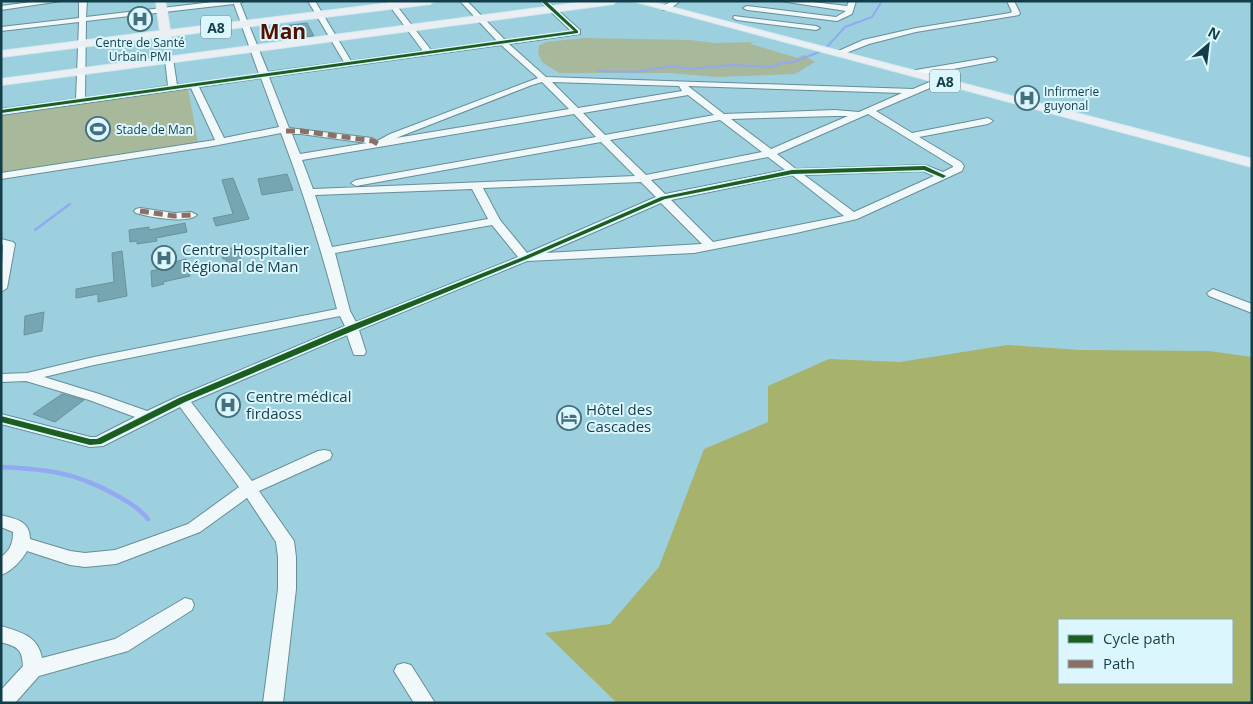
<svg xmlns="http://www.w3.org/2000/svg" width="1253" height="704" font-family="'Open Sans',sans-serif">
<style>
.green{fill:#a8b89a}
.forest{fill:#a7b26d;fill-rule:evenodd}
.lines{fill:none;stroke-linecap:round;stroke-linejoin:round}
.stream-far2{stroke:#93a9f0;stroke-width:2}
.stream-far1{stroke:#93a9f0;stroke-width:2.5}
.stream{stroke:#93a9f0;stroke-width:4.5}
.building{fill:#77a6b3;stroke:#6b919b}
.minor-casing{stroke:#678d98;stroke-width:2}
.major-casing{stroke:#d2eaf0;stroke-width:2}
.minor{fill:#f0f8fa;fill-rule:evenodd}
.major{fill:#ebeff3;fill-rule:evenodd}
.quiet{stroke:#8d6e63;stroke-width:5;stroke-dasharray:9 5;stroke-linecap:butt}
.cycleway-casing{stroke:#dcf6fe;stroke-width:3}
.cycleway{fill:#1b5e20;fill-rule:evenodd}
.labels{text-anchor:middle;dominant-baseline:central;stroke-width:4;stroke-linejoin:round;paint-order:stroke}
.far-poi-label{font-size:12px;fill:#133d48;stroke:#dcf6fe;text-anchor:start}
.shield{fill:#dcf6fe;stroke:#4f747f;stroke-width:1}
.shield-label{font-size:14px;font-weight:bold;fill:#133d48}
.poi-label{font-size:15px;fill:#133d48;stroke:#dcf6fe;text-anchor:start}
.far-town-label{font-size:21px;font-weight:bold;fill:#521100;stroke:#dcf6fe}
</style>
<rect width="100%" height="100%" fill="#9cd0de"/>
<path class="green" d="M584 38 689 40 716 43 754 42 750 44 798 58 804 55 815 62 795 74 717 77 669 73H559L542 62 538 53 539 46 546 42Z
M188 89 198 142 1 172V115Z"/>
<path class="forest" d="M1007 345 1080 350 1209 351 1252 357V703H617L545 633 610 624 659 567 704 449 768 422V386L829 359 900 362ZM1059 620H1232V683H1059Z"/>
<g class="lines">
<path class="stream-far2" d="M826 48 845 27 872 17 882 1
M598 71 635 72 674 66 692 69 730 65 772 67 781 63H791L819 52"/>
<path class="stream-far1" d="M35 230 70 204"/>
<path class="stream" d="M1 467C44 469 75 472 114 494 128 502 137 506 148 519"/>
</g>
<path class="building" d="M307 23 314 36 294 38 292 35 271 38 267 28Z
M287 174 293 190 262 195 258 179Z
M233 178 249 219 216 226 213 218 233 214 222 180Z
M185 223 187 232 156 238 157 241 137 244V241L130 242 129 230 149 227V230Z
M238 247 242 266 228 268 226 259H223L221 250Z
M122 251 127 296 98 302V294L76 298V289L114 282 112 253Z
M186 259 190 276 163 282 164 284 152 287 151 271 170 267V263Z
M44 312 42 331 24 335 25 316Z
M62 394 84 400 55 422 33 414Z"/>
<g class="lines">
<defs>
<path id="minor" d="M39 1H61L1 10V6Z
M79 1H87L86 17 221 1H244L240 3 268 72 344 62 308 1H315L351 61 423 51 386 1H393L431 50 497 41 460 1H467L505 40 571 31 540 1H547L580 30V34L509 44 546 77 913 89 941 77 944 78V82L876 111 912 133 988 118 993 121 988 124 919 137 961 162 964 166 962 171 857 219 796 233 694 253 527 261 359 330 366 352 364 355H354L347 335 191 402 252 481 318 451 324 450 330 451 332 455 330 459 259 491 294 541 296 557V589L283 703H263L278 589V557L276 542 247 498 200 532 116 564 85 567 70 565 27 551C21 561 12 571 1 575V557C10 550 13 544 13 532L1 527V515C16 519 30 521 30 539L70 551 85 553 115 550 188 524 239 487 180 407 103 446 90 447 1 424V414L90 437H96L135 417 89 400 26 381 1 382V374L27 373 94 357 337 309C321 249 303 191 281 133L213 146 1 179V173L215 140 191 88 1 115V109L76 99 79 22 1 31V27L79 18ZM234 4 259 74 177 85 173 59 169 57 165 59 168 86 85 98 86 21ZM501 45 538 78 390 134 377 141 372 138 289 128 269 77ZM261 78 279 127 224 138 199 87ZM542 82 569 109 396 138 532 85ZM552 82 679 86 682 91 578 108ZM688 86 902 93 859 112 835 110 724 114ZM688 95 714 115 605 135 583 113ZM574 114 596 137 356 180 351 183 356 186 601 142 635 176 313 189 302 160ZM868 114 953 166V167L943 172 925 165 796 169 777 154ZM835 116H848L771 149 731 119ZM720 120 762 152 646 175 610 140ZM292 134H301L367 143 300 154ZM768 157 785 170 665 194 651 180ZM923 171 934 176 854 212 804 175ZM792 175 844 216 713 242 671 200ZM641 182 656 197 527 253 500 220 483 188ZM472 189 488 219 332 247 315 195ZM661 203 702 244 546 253ZM492 225 518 257 356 322 350 311 335 253ZM340 316 345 326 177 397 147 411 99 394 44 377 94 365Z
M672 1H680L669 10H663V6Z
M781 1H804L847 6 849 1H856L852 14 837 21 747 10 743 8 747 6 836 17 846 11Z
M1007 1H1014L1020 13 1019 15 916 32 869 44 841 55 834 53 863 40 916 28 1010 13 1012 12Z
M734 16 816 26 820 28 816 30 737 20 733 18Z
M993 57 997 59 996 61 916 76 912 73 916 70Z
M140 208 174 213 191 212 197 215C187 224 149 217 136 213L134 211 136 209Z
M1 239 13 242 15 244 7 288 1 292 3 246Z
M1213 289 1252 304V313L1209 296 1207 293Z
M185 598 192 600 194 605 192 610 128 651 39 676 15 703H1V690L23 666C22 648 17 647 1 642V626C21 632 38 636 42 658L115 639Z
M404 663 411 665 435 703H414L394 671 397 665Z"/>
<path id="major" d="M156 1H165L170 30 406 1H434L430 4 171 36 172 45 167 48 162 45 161 37 1 57V51L160 31Z
M591 1H617L613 4 1 85V79Z
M633 1H648L1252 159V167Z"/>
</defs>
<use href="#minor" class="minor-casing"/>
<use href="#major" class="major-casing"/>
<use href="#minor" class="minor"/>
<use href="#major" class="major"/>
<path class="quiet" d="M286 131H301L373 141 378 144
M140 211 174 216 191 215"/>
<defs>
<path id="cycleway" d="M541 1H546L578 31V33L1 113V110L574 31Z
M925 166 946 176 943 178 941 177 924 170 792 174 665 199 527 259 355 330 185 402 101 444 90 445 1 422V416L90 439H97L179 398 349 326 523 257 661 197 792 170Z"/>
</defs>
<use href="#cycleway" class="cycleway-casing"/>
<use href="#cycleway" class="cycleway"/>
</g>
<defs>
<symbol id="hospital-ring" viewBox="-11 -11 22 22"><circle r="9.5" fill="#dcf6fe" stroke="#43707c" stroke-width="1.5"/><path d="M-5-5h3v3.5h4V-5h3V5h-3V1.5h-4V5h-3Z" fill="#43707c"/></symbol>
<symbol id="stadium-ring" viewBox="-11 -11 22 22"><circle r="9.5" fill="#dcf6fe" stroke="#43707c" stroke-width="1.5"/><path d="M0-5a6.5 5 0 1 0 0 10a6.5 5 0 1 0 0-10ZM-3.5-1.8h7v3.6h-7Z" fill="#43707c"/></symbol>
<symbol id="hotel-ring" viewBox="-11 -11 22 22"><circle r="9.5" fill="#dcf6fe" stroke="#43707c" stroke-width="1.5"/><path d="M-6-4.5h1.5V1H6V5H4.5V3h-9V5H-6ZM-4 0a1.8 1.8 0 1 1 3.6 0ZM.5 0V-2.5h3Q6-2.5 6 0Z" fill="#43707c"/></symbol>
</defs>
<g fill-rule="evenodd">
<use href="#hospital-ring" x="126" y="5" width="28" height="28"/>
<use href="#hospital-ring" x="1013" y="84" width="28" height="28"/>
<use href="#stadium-ring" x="84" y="115" width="28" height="28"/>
<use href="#hospital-ring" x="150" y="244" width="28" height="28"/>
<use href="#hospital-ring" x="214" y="391" width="28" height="28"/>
<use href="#hotel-ring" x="555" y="404" width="28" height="28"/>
</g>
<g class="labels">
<g class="far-poi-label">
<text x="140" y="42" text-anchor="middle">Centre de Santé<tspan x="140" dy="14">Urbain PMI</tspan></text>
<text x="1044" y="91">Infirmerie<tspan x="1044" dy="14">guyonal</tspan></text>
<text x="116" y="129">Stade de Man</text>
</g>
<g class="shield">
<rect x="201" y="15.5" width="30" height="23" rx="4"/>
<rect x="930" y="69.5" width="30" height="23" rx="4"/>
</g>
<g class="shield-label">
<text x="216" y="27">A8</text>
<text x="945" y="81">A8</text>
</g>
<g class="poi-label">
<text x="182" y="249">Centre Hospitalier<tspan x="182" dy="17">Régional de Man</tspan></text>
<text x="246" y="396">Centre médical<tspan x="246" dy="17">firdaoss</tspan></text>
<text x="586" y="409">Hôtel des<tspan x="586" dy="17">Cascades</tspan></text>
</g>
<g class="far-town-label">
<text x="283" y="31">Man</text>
</g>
</g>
<rect width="1253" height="704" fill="none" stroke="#133d48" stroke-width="5"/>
<rect x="1058" y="619" width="175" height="65" fill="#dcf6fe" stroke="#8cacb5"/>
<rect x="1068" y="635" width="25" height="8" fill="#1b5e20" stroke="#8cacb5"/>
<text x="1103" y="644" font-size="15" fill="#133d48">Cycle path</text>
<rect x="1068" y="660" width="25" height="8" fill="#8d6e63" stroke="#8cacb5"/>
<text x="1103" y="669" font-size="15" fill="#133d48">Path</text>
<g transform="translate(1208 45) rotate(28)" stroke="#dcf6fe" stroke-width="4" paint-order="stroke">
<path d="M0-4L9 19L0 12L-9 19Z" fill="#133d48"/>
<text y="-8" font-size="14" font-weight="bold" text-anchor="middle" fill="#133d48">N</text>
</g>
</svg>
